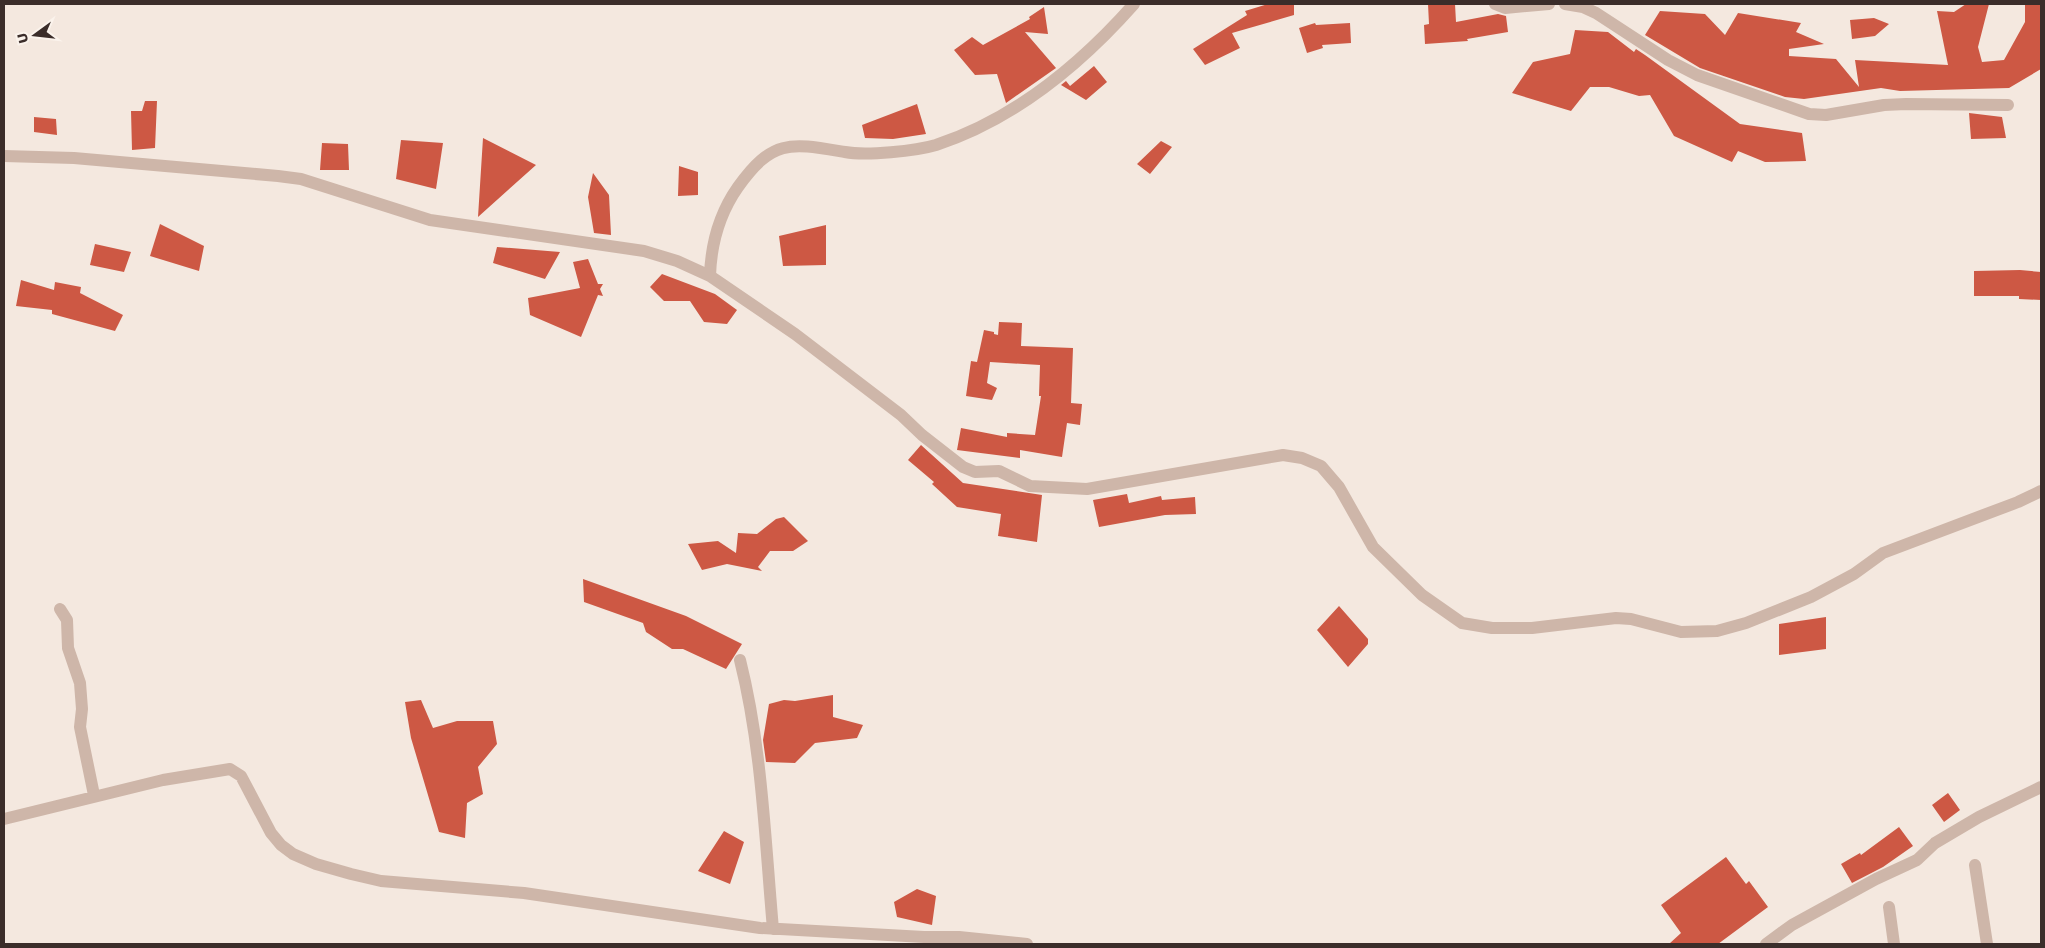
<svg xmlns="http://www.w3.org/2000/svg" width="2045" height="948" font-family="'Work Sans',sans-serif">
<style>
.building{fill:#cd5844}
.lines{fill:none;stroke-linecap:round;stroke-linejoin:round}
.minor{stroke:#ceb6a9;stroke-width:12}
</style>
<rect width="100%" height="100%" fill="#f4e8df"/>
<path class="building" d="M1268 4H1294V15L1232 33 1240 48 1205 65 1193 49 1247 15 1245 11Z
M1428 4H1455L1456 22 1498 14 1506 16 1508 32 1467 39 1468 41 1425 44 1424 25 1429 24Z
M1966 4H1989L1978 47 1982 62 2004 60 2025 22V4H2041V69L2009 88 1900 91 1881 88 1804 99 1785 97 1700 68 1645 35 1660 11 1705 14 1725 35 1738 13 1801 23 1796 32 1824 44 1789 49V56L1836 59 1859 87 1855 60 1948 65 1937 11 1954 12Z
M1044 7 1048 34 1025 32 1056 68 1006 103 997 74 975 75 954 50 972 37 983 45 1030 19 1029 17Z
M1874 18 1889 24 1875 36 1852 39 1850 20Z
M1315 23 1316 25 1350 23 1351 43 1322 45 1323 48 1307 53 1299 28Z
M1575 30 1608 32 1634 52 1636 49 1645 55 1740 124 1802 133 1806 161 1765 162 1738 151 1732 162 1674 136 1650 95 1639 96 1609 87H1590L1571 111 1512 93 1533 62 1570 54Z
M1094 66 1107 82 1086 100 1061 85 1066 81 1070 86Z
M145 101H157L155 148 132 150 131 111H142Z
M917 104 926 134 893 139 865 138 862 125Z
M1969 113 2002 117 2006 138 1971 139Z
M34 117 56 119 57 135 34 132Z
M483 138 536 165 478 217Z
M401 140 443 143 436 189 396 179Z
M1161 141 1172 147 1150 174 1137 164Z
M322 143 348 144 349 170H320Z
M679 166 698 172V195L678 196Z
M593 173 609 195 611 235 594 233 588 197Z
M160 224 204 246 199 271 150 256Z
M826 225V265L783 266 779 236Z
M95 244 131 252 124 272 90 265Z
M497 247 560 252 545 279 493 263Z
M588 259 598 284H603L600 289 603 296 598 295 581 337 530 315 528 298 580 288 573 262Z
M2020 270 2041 272V300L2019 299V296H1974V271Z
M662 274 715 294 737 310 727 324 704 322 690 301H664L650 287Z
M21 280 54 290 55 282 81 287 80 293 123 315 115 331 52 314V310L16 306Z
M999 322 1022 323 1021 346 1073 348 1071 403 1082 404 1080 425 1067 423 1062 457 1020 450V458L957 450 961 428 1007 437V433L1035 435 1041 396H1039L1040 365 990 362 987 383 997 388 992 400 966 396 971 361 977 362 984 330 994 332V334L998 335Z
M921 445 963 483 1042 495 1037 542 998 536 1001 514 957 507 932 484 934 482 908 460Z
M1127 494 1129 503 1161 496 1162 500 1195 497 1196 514 1165 515 1099 527 1093 500Z
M784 517 808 541 793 551H770L758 567 762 571 727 564 702 570 688 544 718 541 736 553 738 533 757 534 776 519Z
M583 579 686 616 742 644 726 669 683 649H672L646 632 643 623 584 602Z
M1339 606 1368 639V644L1348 667 1317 630Z
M1826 617V649L1779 655V624Z
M833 695V717L863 725 857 738 815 743 795 763 766 762 763 740 769 704 784 700 795 701Z
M421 700 433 728 457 721H493L497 744 478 767 483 794 467 803 465 838 439 832 411 738 405 702Z
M1948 793 1960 810 1944 822 1932 805Z
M1899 827 1913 846 1883 867 1852 883 1841 864 1860 853 1861 855Z
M724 831 744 842 730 884 698 871Z
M1726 857 1746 884 1749 881 1768 907 1718 944H1669L1681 933 1661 905Z
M917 889 936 896 932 925 897 917 894 902Z"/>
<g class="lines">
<path class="minor" d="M1495 4 1505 8 1549 4
M1565 4 1583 7 1596 13 1668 60 1697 75 1809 114 1826 115 1884 105 1906 104 2008 105
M4 156 74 158 278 176 301 179 430 220 644 251 677 261 710 276 795 334 901 415 922 435 963 467 975 472 999 471 1030 486 1087 489 1283 455 1302 458 1321 466 1339 487 1373 547 1422 595 1462 623 1492 628H1532L1616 618 1631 619 1681 632 1717 631 1746 623 1811 597 1854 574 1883 553 2018 502 2041 491
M710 276C711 244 719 214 738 187 773 138 791 143 845 152 866 156 916 151 936 145 1015 119 1080 65 1134 4
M60 609 67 620 68 648 80 683 82 709 80 727 94 795
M740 660C762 747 765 840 773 929
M4 819 163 780 230 769 241 776 271 833 281 845 293 854 316 864 351 874 381 881 524 893 760 928 924 937H959L1027 944
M1975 865 1987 944
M1889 907 1894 944
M1766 944 1792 925 1876 879 1917 860 1935 843 1979 817 2041 787"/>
</g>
<rect width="2045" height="948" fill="none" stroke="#3b2d2a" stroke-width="10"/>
<g transform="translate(35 35) rotate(255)" stroke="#fbf3ec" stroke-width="4" paint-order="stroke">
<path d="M0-4L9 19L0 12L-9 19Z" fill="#3b2d2a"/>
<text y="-8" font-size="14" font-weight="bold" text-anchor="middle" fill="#3b2d2a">U</text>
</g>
</svg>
